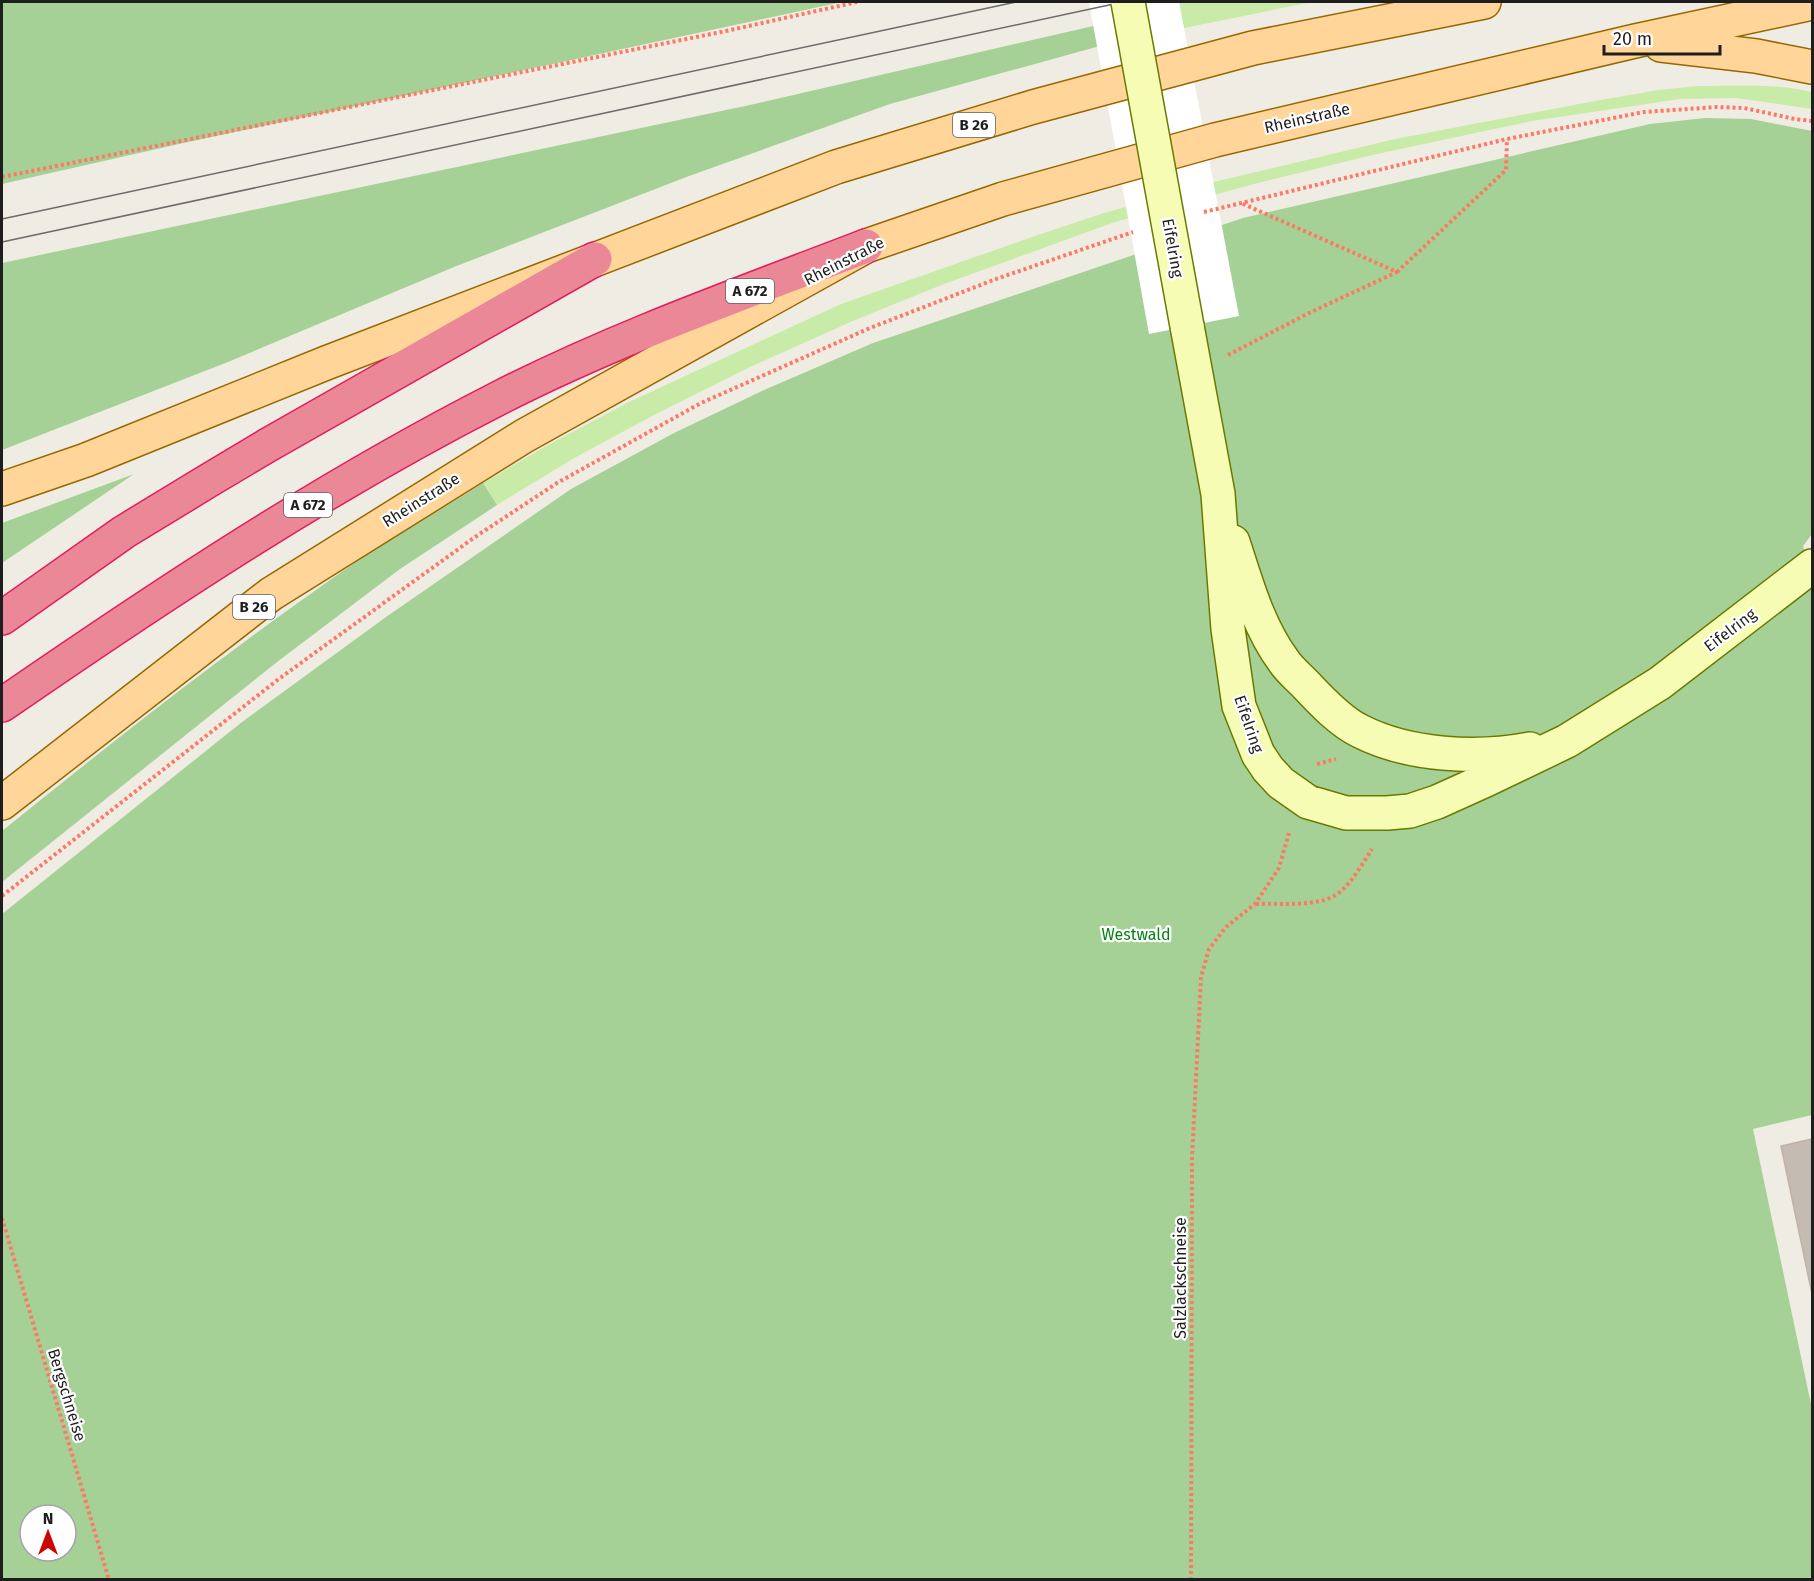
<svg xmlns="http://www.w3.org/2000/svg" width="1814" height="1581" font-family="'Fira Sans',sans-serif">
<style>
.grass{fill:#c8eca7}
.forest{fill:#a6d196;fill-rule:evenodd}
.pier{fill:#fff}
.building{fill:#c4bbb3;stroke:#c2b2a5;stroke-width:1.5}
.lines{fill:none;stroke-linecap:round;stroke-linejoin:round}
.secondary-casing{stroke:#6a7a00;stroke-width:36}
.primary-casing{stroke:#986800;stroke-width:36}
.highway-casing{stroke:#e11d5d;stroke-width:36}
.path{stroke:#ff7765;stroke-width:4;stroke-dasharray:3 3;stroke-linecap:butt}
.secondary{stroke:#f7fcb5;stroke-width:33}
.primary{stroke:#ffd599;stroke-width:33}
.highway{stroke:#ea8898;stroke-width:33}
.tram{stroke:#6c6c6c;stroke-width:1.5}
.secondary-bridge-casing{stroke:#6a7a00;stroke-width:36;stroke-linecap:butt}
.secondary-bridge{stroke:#f7fcb5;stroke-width:33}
.labels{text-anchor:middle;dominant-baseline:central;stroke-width:4.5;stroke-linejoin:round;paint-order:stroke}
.shield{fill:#fff;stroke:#626262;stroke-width:1.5}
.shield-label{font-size:15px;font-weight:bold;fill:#1e1e1e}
.street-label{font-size:16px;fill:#1e1e1e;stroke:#fff}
.park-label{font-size:16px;fill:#078113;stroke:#fff}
</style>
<rect width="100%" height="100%" fill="#efece3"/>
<path class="grass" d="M1179 2H1312L1184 28Z
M1698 86C1735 86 1776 83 1812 92V109L1736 98 1680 99 1532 121 1377 154 1254 184 1115 222 944 284 855 320 750 367 656 414 576 457 497 505 483 483 546 446 627 403 841 304 1035 236 1104 213 1218 181 1395 139 1584 103 1658 90Z"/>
<path class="forest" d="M2 2H842L179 144 2 184Z
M1102 24 1107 44 890 104 689 176 454 267 228 362 2 450V263L750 105Z
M1705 118 1751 119 1812 131V534L1803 546 1812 576V1115L1753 1129 1812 1409V1579L2 1580V914L242 722 386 617 571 489 674 433 764 390 873 343 1243 218 1650 124ZM30 1515H66V1551H30Z
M134 474 2 563V523Z
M483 483 497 505 400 569 277 662 2 882V831C117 738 234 646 356 562 397 534 441 510 483 483Z"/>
<path class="pier" d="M1089 2H1179L1239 316 1149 334Z"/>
<path class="building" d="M1812 1139V1294L1781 1146Z"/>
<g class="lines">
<defs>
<path id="secondary" d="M1187 326 1218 494 1228 629 1239 706 1258 754 1268 769 1281 783 1308 802 1346 813H1387L1410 811 1437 802 1488 779 1567 741 1660 683 1812 566
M1233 542C1246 582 1258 626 1283 660 1289 670 1300 678 1308 687 1322 702 1341 722 1360 731 1409 756 1477 759 1530 749"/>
<path id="primary" d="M1661 45 1756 56 1812 67
M2 489 86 460 326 363 836 167 1033 107 1253 48 1484 2
M2 803 271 594 524 436 866 246 1003 199 1215 140 1635 41 1812 3"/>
<path id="highway" d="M2 618 124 532 206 482 268 445 595 259
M2 705C163 594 326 486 501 397 619 337 744 293 866 246"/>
</defs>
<use href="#secondary" class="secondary-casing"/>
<use href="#primary" class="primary-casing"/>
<use href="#highway" class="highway-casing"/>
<path class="path" d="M2 177 726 31 857 2
M1204 212 1507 139 1644 112 1717 107 1744 108 1795 119 1812 121
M1397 272 1506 170 1507 139
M1228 355 1309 313 1397 272 1241 203
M1317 764 1336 759
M2 896 280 678 475 537 557 483 701 403 870 328 996 279 1133 232
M1256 904C1279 903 1314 907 1334 896 1350 887 1362 864 1372 849
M2 1218 109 1580
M1191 1580 1192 1159 1201 977 1209 949 1226 927 1255 904 1279 868 1289 833"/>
<use href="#secondary" class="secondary"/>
<use href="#primary" class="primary"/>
<use href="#highway" class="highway"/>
<path class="tram" d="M2 219 1016 2
M2 242 1123 2"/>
<defs>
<path id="secondary-bridge" d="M1128 2 1187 326"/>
</defs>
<use href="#secondary-bridge" class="secondary-bridge-casing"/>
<use href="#secondary-bridge" class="secondary-bridge"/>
</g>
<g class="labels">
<g class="shield">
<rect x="953" y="113" width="42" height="24" rx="4.5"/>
<rect x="726" y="279" width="48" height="24" rx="4.5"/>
<rect x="284" y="493" width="48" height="24" rx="4.5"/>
<rect x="233" y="595" width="42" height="24" rx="4.5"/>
</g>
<g class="shield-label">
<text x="974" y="125">B 26</text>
<text x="750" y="291">A 672</text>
<text x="308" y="505">A 672</text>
<text x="254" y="607">B 26</text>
</g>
<g class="street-label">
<text transform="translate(1307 118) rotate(-13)">Rheinstraße</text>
<text transform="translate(1173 248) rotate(80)">Eifelring</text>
<text transform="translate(844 261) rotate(-27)">Rheinstraße</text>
<text transform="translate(421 500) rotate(-32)">Rheinstraße</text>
<text transform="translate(1730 630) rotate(-37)">Eifelring</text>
<text transform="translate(1249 724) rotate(71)">Eifelring</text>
<text transform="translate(1180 1278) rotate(-90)">Salzlackschneise</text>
<text transform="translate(67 1395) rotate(73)">Bergschneise</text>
</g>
<g class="park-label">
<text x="1136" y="934">Westwald</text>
</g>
</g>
<rect width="1814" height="1581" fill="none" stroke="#1e1e1e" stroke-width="6"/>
<g transform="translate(48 1533)"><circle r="28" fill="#ffffff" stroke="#a5a5a5" stroke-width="1.5"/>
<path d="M0-4.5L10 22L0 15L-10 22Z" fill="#cc0400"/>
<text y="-9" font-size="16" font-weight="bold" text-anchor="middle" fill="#1e1e1e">N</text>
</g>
<path d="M1604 45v9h116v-9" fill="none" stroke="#1e1e1e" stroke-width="3"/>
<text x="1613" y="45" font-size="18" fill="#1e1e1e" stroke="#ffffff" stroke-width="4.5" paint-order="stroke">20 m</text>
</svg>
